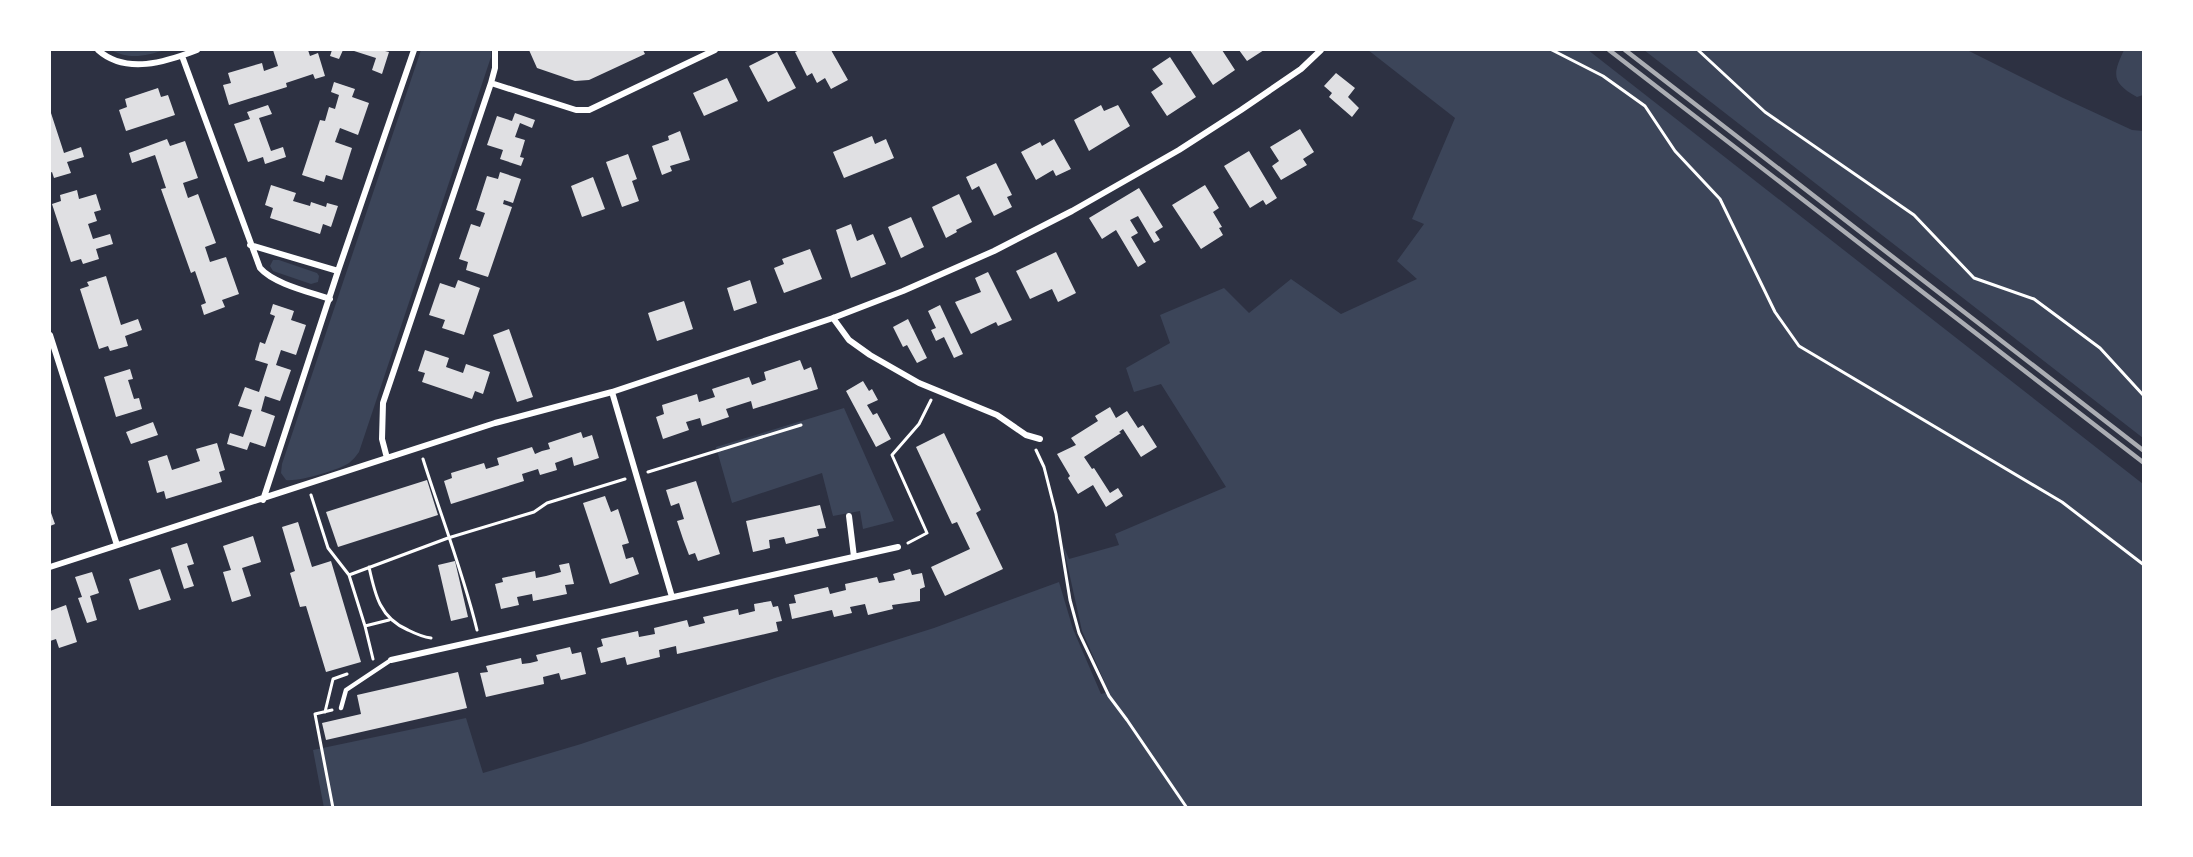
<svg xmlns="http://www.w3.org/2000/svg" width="2193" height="857" font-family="Jost,sans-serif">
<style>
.green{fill:#3c4559}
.building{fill:#e0e0e3}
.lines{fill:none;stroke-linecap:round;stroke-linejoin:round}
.path{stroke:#fff;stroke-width:3}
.service{stroke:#fff;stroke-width:4.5}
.minor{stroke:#fff;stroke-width:6}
.rail{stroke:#abadb3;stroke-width:4.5}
</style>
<rect width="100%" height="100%" fill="#2d3142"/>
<path class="green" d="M111 50H165C145 56 130 60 111 50Z
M421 50H491V57L359 452C356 456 353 460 349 463 339 470 298 482 286 480L281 473 282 464Z
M1368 50H1588L2143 484V807L324 808 313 750 466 718 483 773 581 744 775 678 934 628 1059 582 1073 629 1101 694 1109 692 1082 631 1063 545 1069 559 1119 545 1115 534 1226 487 1161 384 1134 392 1126 368 1170 343 1160 315 1224 288 1249 313 1291 279 1341 314 1417 279 1397 261 1424 224 1412 219 1455 118Z
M1644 50H1967L2063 98 2132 130 2143 131V438Z
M2124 50H2143V95L2137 97C2112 83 2112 75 2124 50Z
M273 260H279L317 273 319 276 318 282 311 284 273 271 270 266Z
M844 408 894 521 863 529 860 511 833 516 822 473 732 503 716 447Z"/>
<path class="building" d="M273 50H308L310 56 318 53 325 76 315 79 313 74 286 83 287 87 229 105 223 85 231 83 228 73 262 63 264 71 278 66Z
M332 50H343L339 59 330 56Z
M351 50H381L389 52 382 74 372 70 376 58Z
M529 50H643L645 54 589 80 575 81 537 68Z
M800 50H831L848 80 831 89 825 78 817 83 812 73 807 76 795 52Z
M1190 50H1222L1235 70 1213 85Z
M1239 50H1264L1247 61Z
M777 52 796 88 768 102 749 66Z
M1170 57 1196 97 1167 116 1151 92 1163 84 1152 69Z
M1336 73 1355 88 1348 97 1359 108 1352 117 1329 97 1332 93 1324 86Z
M727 78 738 101 704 116 693 93Z
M334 82 355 89 352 97 369 103 358 135 340 128 335 142 352 148 342 180 326 175 324 182 302 175 320 120 325 121 329 107 335 109 339 95 331 92Z
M158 88 161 97 168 95 175 115 126 131 119 110 127 107 125 99Z
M268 105 272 114 259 118 271 151 283 147 286 157 265 164 263 157 248 162 234 124 250 119 247 112Z
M1101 105 1104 111 1118 105 1130 126 1089 151 1074 120Z
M50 110 64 153 81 147 84 157 67 162 71 173 54 178 52 172 50 173Z
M515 113 535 120 532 128 520 123 515 137 525 140 520 157 524 158 521 166 500 159 503 150 487 145 497 116 512 121Z
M1300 129 1314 152 1303 159 1307 165 1281 180 1272 166 1279 161 1270 147Z
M680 131 690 160 670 166 672 171 662 175 652 146 669 140 668 136Z
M872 136 875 144 886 139 894 158 844 178 833 152Z
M167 139 170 146 185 141 198 178 183 183 188 198 198 194 216 243 205 247 210 262 226 257 239 294 222 300 225 307 204 315 201 305 206 303 195 271 191 273 161 189 166 188 155 155 132 163 129 153Z
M1054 139 1071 169 1056 176 1053 170 1036 180 1021 152 1040 142 1042 146Z
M1249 151 1277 198 1266 205 1263 200 1250 208 1224 166Z
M628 154 637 179 632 181 639 201 622 207 606 162Z
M996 163 1012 195 1007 197 1012 207 994 216 979 186 972 190 966 177Z
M500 172 521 179 513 203 504 200 503 204 512 207 488 277 466 270 468 262 459 259 471 224 480 227 485 213 476 210 487 176 498 179Z
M593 177 605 209 582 217 571 186Z
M271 185 296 193 293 201 310 206 311 202 326 207 327 203 338 206 331 227 323 224 320 234 270 218 273 208 265 205Z
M1205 185 1219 208 1213 212 1222 227 1219 228 1223 235 1201 249 1172 205Z
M1139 188 1163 227 1155 232 1160 240 1154 243 1138 216 1130 220 1138 233 1131 237 1146 262 1138 267 1116 230 1102 239 1089 218Z
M77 190 79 199 96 194 101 210 94 212 97 221 88 224 93 239 110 234 113 244 96 249 99 259 83 264 81 259 71 262 52 204 61 201 60 195Z
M959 194 972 222 956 230 957 232 946 238 932 207Z
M911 217 924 247 901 258 888 227Z
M851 224 857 241 873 234 886 264 851 278 836 230Z
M810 249 822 279 784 293 774 268 784 264 782 259Z
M1056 252 1076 293 1058 302 1052 289 1030 299 1016 271Z
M988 272 1012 320 998 326 996 322 971 334 955 302 981 292 975 278Z
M106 276 121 325 138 319 142 330 125 336 128 346 110 351 108 346 99 349 80 289 89 286 87 282Z
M458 280 480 288 464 335 442 328 445 320 429 315 440 283 455 288Z
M750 280 757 303 734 311 727 288Z
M684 301 693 329 657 341 648 313Z
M273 304 294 311 291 320 306 325 296 355 281 350 276 365 291 370 280 401 265 396 261 411 275 416 265 447 250 442 247 450 227 444 230 433 243 437 252 410 238 406 245 387 259 392 268 364 255 360 260 342 265 344 275 316 270 314Z
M940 305 963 354 954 358 944 337 936 341 931 330 936 328 928 311Z
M908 319 927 358 917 363 907 345 903 347 893 327Z
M509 329 533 397 517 402 493 335Z
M425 350 449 358 446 367 463 373 466 364 490 372 483 394 475 391 472 399 422 382 425 373 418 371Z
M800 360 804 370 811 367 818 389 753 409 751 401 726 409 729 417 702 426 700 418 686 422 689 430 663 439 656 417 664 414 662 405 697 394 699 402 715 397 712 389 749 377 752 385 766 380 764 372Z
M130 369 133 379 128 380 134 399 139 398 142 409 116 417 104 377Z
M863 381 869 391 872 389 878 400 867 405 873 415 877 413 891 439 876 447 846 391Z
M1110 407 1116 418 1127 411 1138 428 1143 425 1157 447 1141 457 1123 429 1119 432 1121 433 1084 457 1092 469 1094 468 1110 493 1118 488 1123 496 1106 507 1093 485 1078 494 1068 478 1070 476 1057 454 1076 445 1071 438 1098 421 1095 416Z
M153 422 158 435 131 444 126 432Z
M581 432 583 438 592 435 599 458 574 466 572 457 555 463 557 470 540 475 538 469 522 474 524 481 451 504 444 481 452 478 451 473 484 463 486 469 499 465 497 458 532 447 535 454 542 451 550 449 548 443Z
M944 433 981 510 976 513 1003 569 945 596 931 567 970 549 957 522 952 524 916 447Z
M217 443 225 470 219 472 222 482 166 499 164 491 157 493 148 461 167 455 172 470 200 461 196 449Z
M427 480 438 515 338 547 326 512Z
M696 481 720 554 698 561 695 553 689 555 683 539 677 521 684 519 679 503 671 506 666 490Z
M605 496 611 512 618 509 629 543 622 545 626 559 633 557 639 574 610 584 583 503Z
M820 505 826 528 817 529 819 536 786 544 784 537 769 540 770 548 753 552 746 521Z
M50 510 55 524 50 526Z
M298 522 312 567 331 561 361 662 326 672 306 606 300 607 290 573 295 571 282 527Z
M253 536 261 562 242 568 251 596 232 602 223 572 231 570 223 546Z
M187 543 194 564 187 566 194 586 184 589 171 548Z
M455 561 468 617 451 621 438 565Z
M569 563 574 584 565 585 567 594 533 601 532 594 517 597 519 605 501 609 495 584 503 582 502 578 535 571 536 578 546 576 561 572 559 565Z
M160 569 171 600 139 610 129 579Z
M910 569 912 575 922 573 925 587 920 589V601L892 605 893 609 868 615 865 604 850 607 852 613 834 617 832 610 792 619 789 604 796 603 794 595 828 587 830 594 846 590 845 584 877 577 879 583 895 580 893 574Z
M92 572 99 593 90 596 97 620 87 623 78 598 82 597 75 577Z
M771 601 773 607 778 606 782 621 776 622 778 631 677 654 676 646 659 650 660 657 627 665 625 657 601 663 597 648 603 646 601 639 638 631 639 637 655 634 654 628 687 620 689 627 705 623 703 617 738 609 739 615 755 611 754 604Z
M66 605 77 642 59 648 56 639 50 641V611Z
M570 647 572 654 581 652 586 674 561 680 559 673 543 677 544 684 486 697 480 673 488 672 486 666 521 658 522 664 530 663 538 661 536 655Z
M458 672 467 708 326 740 322 723 361 714 357 695Z"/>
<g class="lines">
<path class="path" d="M1552 50 1603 76 1645 106 1675 151 1720 199 1775 312 1799 346 2062 502 2144 565
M1698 50 1765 112 1914 215 1974 278 2034 299 2100 348 2144 396
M1036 450 1044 467 1056 514 1070 600 1079 633 1109 696 1127 720 1187 808
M423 459C441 516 463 572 477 630
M648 472 801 425
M311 495 328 548 349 575 365 626 389 620
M908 543 927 533 892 455 919 424 931 400
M369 567C375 595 380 618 408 630 416 634 423 637 431 638
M349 575 448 538 534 512 547 503 625 479
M365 626 373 659
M332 710 315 714 333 808
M325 712 333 679 347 674"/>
<path class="service" d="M341 708 346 690 391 660"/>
<path class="minor" d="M98 50C126 75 166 62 197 50
M182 56 260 268C274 284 310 292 330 299
M491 83 576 110H589L715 50
M250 245 338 271
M833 318 849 340 870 355 919 383 997 415 1026 435 1040 439
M50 335 117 545
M612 392 672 597
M387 458 382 439 383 403 491 83 495 68V50
M263 500 338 271 414 50
M849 516 854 557
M50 567 495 423 612 392 833 318 903 291 994 251 1072 211 1179 150 1241 110 1301 69 1321 50
M391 660 898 547"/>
<path class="rail" d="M1609 50 2144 463
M1625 50 2144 451"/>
</g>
<rect width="2193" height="857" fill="none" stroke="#ffffff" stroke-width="102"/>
</svg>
